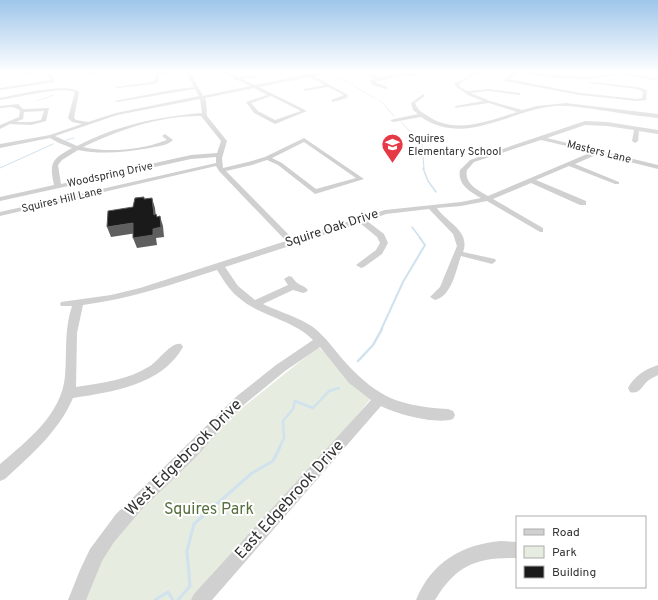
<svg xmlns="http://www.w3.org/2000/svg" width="658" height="600" font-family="Overpass,sans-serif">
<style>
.green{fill:#e6ecdf}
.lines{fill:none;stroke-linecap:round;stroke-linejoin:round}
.stream-far4{stroke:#cfe2ee;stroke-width:1}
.stream-far3{stroke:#cfe2ee;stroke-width:1.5}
.stream-far2{stroke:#cfe2ee;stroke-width:2}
.stream-far1{stroke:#cfe2ee;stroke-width:2.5}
.stream{stroke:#cfe2ee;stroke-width:3}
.minor{fill:#d0d0d0;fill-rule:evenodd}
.shaded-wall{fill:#5f5f5f}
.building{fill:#1a1a1a;stroke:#5f5f5f}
.labels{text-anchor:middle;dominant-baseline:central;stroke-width:4;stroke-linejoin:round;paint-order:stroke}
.far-poi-label{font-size:11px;fill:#333;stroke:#fff;text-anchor:start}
.far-street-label{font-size:11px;fill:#333;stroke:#fff}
.street-label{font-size:13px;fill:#333;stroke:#fff}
.near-street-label{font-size:16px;fill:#333;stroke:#fff}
.near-park-label{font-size:16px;fill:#56703f;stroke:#fff}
</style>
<rect width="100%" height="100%" fill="#fff"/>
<path class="green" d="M318 347 341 365 373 396 205 600H76L87 572 169 472 247 404Z"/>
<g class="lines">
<path class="stream-far4" d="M331 73 375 98
M380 100 394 116
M37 101 54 95
M401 122 422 144 424 169
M66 140 74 138
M0 168 53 144"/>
<path class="stream-far3" d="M423 168 428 181 436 192
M412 227 421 239"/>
<path class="stream-far2" d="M381 330 403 282 425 245 420 238"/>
<path class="stream-far1" d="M358 361 373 345 382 329
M279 448 284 438 283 421 293 409 295 401 313 408 329 391 339 388"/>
<path class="stream" d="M155 600 168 592 173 600
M178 600 190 586 187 551 194 524 252 473 273 461 280 447"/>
<path class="minor" d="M32 72H43L25 75 23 74Z
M45 72H49L55 82 0 90V88L51 80Z
M84 72H89L95 75 92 76Z
M167 72H176L159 76 158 82 153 84 117 88 115 87 152 82 155 80 156 74Z
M186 72H190L203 96 250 86 237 80H234V78L222 72H227L238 77 258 75V77L242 79 255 85 306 75 308 74 332 72 314 76 348 95 347 98 333 102 331 100 344 95 328 87 304 91V89L325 85 309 77 259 87 307 111 275 124 254 113 246 102 267 95 254 88 205 98 206 101 207 116 227 141 222 158 223 168 248 162 265 157 304 138 364 179 315 194 278 165 267 160 252 165 226 171 293 239 385 210 461 202 481 198C471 192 457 185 460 170L470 160 585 121 607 122 658 130V134L639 131 638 141 635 143 632 141 634 130 607 126 585 125 547 138 658 165V169L598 154 575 164 619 182V184H615L569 166 536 180 586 201V205H580L531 183 493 199 543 228V232H540L487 201 461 206 437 208C446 222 471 231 463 252L495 259 496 261 492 264 461 256C456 270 452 296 435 300L430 297 440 287 457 246 453 234 429 209 386 214 367 221 384 234 388 243 382 254 364 267 361 268 356 265 376 250 380 243 377 237 360 223 225 267 238 286 255 300 288 285 284 279 289 276 292 277C299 287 303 284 308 290L306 292 303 293 293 290 263 304C280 312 298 317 313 327 326 337 335 351 346 363 379 399 401 406 448 409L453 411 455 415 453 419C437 425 396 414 381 406L212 600H191L194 594 371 400 349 383 320 347 285 371 246 403 223 426 197 456 142 509 114 542 102 561 86 600H68L80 570 90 549 116 514 237 396 276 365 313 340C292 319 260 317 238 297 229 290 223 279 217 270 173 284 130 299 83 305L77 333 76 387C102 383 128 380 150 366 159 360 172 341 181 344L183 347C162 385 112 392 73 398 59 431 31 455 5 479L0 481V464C27 441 62 414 65 376 67 353 64 329 72 306H61L60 304 61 302 111 295 140 288 286 241 219 171 216 166 0 216V212L216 163V157L191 159 0 201V197L54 185C49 162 52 159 72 148L59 143 50 138 0 148V144L50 135 82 124 72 122 68 118 75 92C62 86 16 98 0 100V98C16 95 67 82 79 92L74 118 76 120 88 122 116 113 199 96 195 89 117 102 115 101 171 90 194 87ZM271 96 301 111 275 120 258 111 251 103ZM200 99 202 113C156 117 118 125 77 146L55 136 117 115ZM201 116 221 141 217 153 191 155 61 184 58 165 62 160 78 150C103 155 125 152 150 148 157 146 167 146 173 140L165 134 162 136 167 140 164 141C140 150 108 153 83 147 119 130 161 115 201 116ZM541 140 592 152 488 196C478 190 464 184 467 170L474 162ZM304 142 356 178 316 189 282 163 272 158Z
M359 72C367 72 376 78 383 77 396 76 408 70 420 76L418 77 404 75 374 82 388 87 386 89 372 85 370 80 377 79Z
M477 72H482L461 82 459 86 467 91 489 89 521 93 519 95 489 91 471 93 490 101 522 110 537 106 566 103 658 114V118C641 116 624 114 607 111 590 109 572 105 555 106 509 110 466 147 421 117L393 122 390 120 418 114 413 110 411 103 423 94 425 96 415 103C418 110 421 112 428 116 455 135 488 121 517 112L489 103 454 108 456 106 483 101 468 95 455 86V83Z
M515 72 587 77 627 72 626 73 658 79V81L621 74 587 79 559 78 520 73 509 79 580 93 637 99 642 98 643 92 637 89 589 83 591 82 638 87 647 90 646 100 637 101 580 95 504 81V79Z
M18 104 23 109 49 108 46 121 31 125 10 124 0 129V125L19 117 20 111 18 109 12 107 0 108V106ZM44 111 41 120 31 122H16L23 119 24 112Z
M658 365V375C655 377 651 378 649 380 642 385 640 395 630 392L628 388C634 376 646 369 658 365Z
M501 541 517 542V558C477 557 456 565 435 600H416C431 563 462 544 501 541Z"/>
</g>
<path class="shaded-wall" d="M152 198 155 208 157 225 154 215Z
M160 216 163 226 164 237 156 238 157 245 137 248 133 238 153 229Z
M133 223 137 233 111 237 107 227Z"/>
<path class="building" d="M144 197V199L152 198 154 215 156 214 157 217 160 216 161 227 153 229V235L133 238V223L107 227 108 211 133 207 135 198Z"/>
<linearGradient id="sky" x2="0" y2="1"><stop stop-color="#9ec6ea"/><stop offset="0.46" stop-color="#fff"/><stop offset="1" stop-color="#fff" stop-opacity="0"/></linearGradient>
<rect width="658" height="156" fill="url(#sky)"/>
<defs>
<symbol id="school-pin" viewBox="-11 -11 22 30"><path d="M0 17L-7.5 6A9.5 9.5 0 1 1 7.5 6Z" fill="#e63946" stroke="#fff"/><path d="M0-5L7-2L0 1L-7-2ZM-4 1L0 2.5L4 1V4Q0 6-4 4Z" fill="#fff"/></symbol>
</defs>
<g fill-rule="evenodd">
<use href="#school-pin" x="380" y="132" width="25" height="34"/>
</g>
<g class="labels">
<g class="far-poi-label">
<text x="408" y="139">Squires<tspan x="408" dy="13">Elementary School</tspan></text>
</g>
<g class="far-street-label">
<text transform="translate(599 152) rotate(14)">Masters Lane</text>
<text transform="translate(110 175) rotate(-12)">Woodspring Drive</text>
<text transform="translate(62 200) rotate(-13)">Squires Hill Lane</text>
</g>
<g class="street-label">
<text transform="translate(332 229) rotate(-18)">Squire Oak Drive</text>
</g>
<g class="near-street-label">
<text transform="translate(184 458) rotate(-45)">West Edgebrook Drive</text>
<text transform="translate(290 500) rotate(-48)">East Edgebrook Drive</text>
</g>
<g class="near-park-label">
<text x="209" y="510">Squires Park</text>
</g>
</g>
<rect x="516" y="516" width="130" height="72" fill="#ffffff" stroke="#adadad"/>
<rect x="524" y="529" width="20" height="6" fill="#d0d0d0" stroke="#adadad"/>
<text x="552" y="536" font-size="12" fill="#333333">Road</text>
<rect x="524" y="546" width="20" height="12" fill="#e6ecdf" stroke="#adadad"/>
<text x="552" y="556" font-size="12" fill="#333333">Park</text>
<rect x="524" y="566" width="20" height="12" fill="#1a1a1a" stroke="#adadad"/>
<text x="552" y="576" font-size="12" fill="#333333">Building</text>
</svg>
